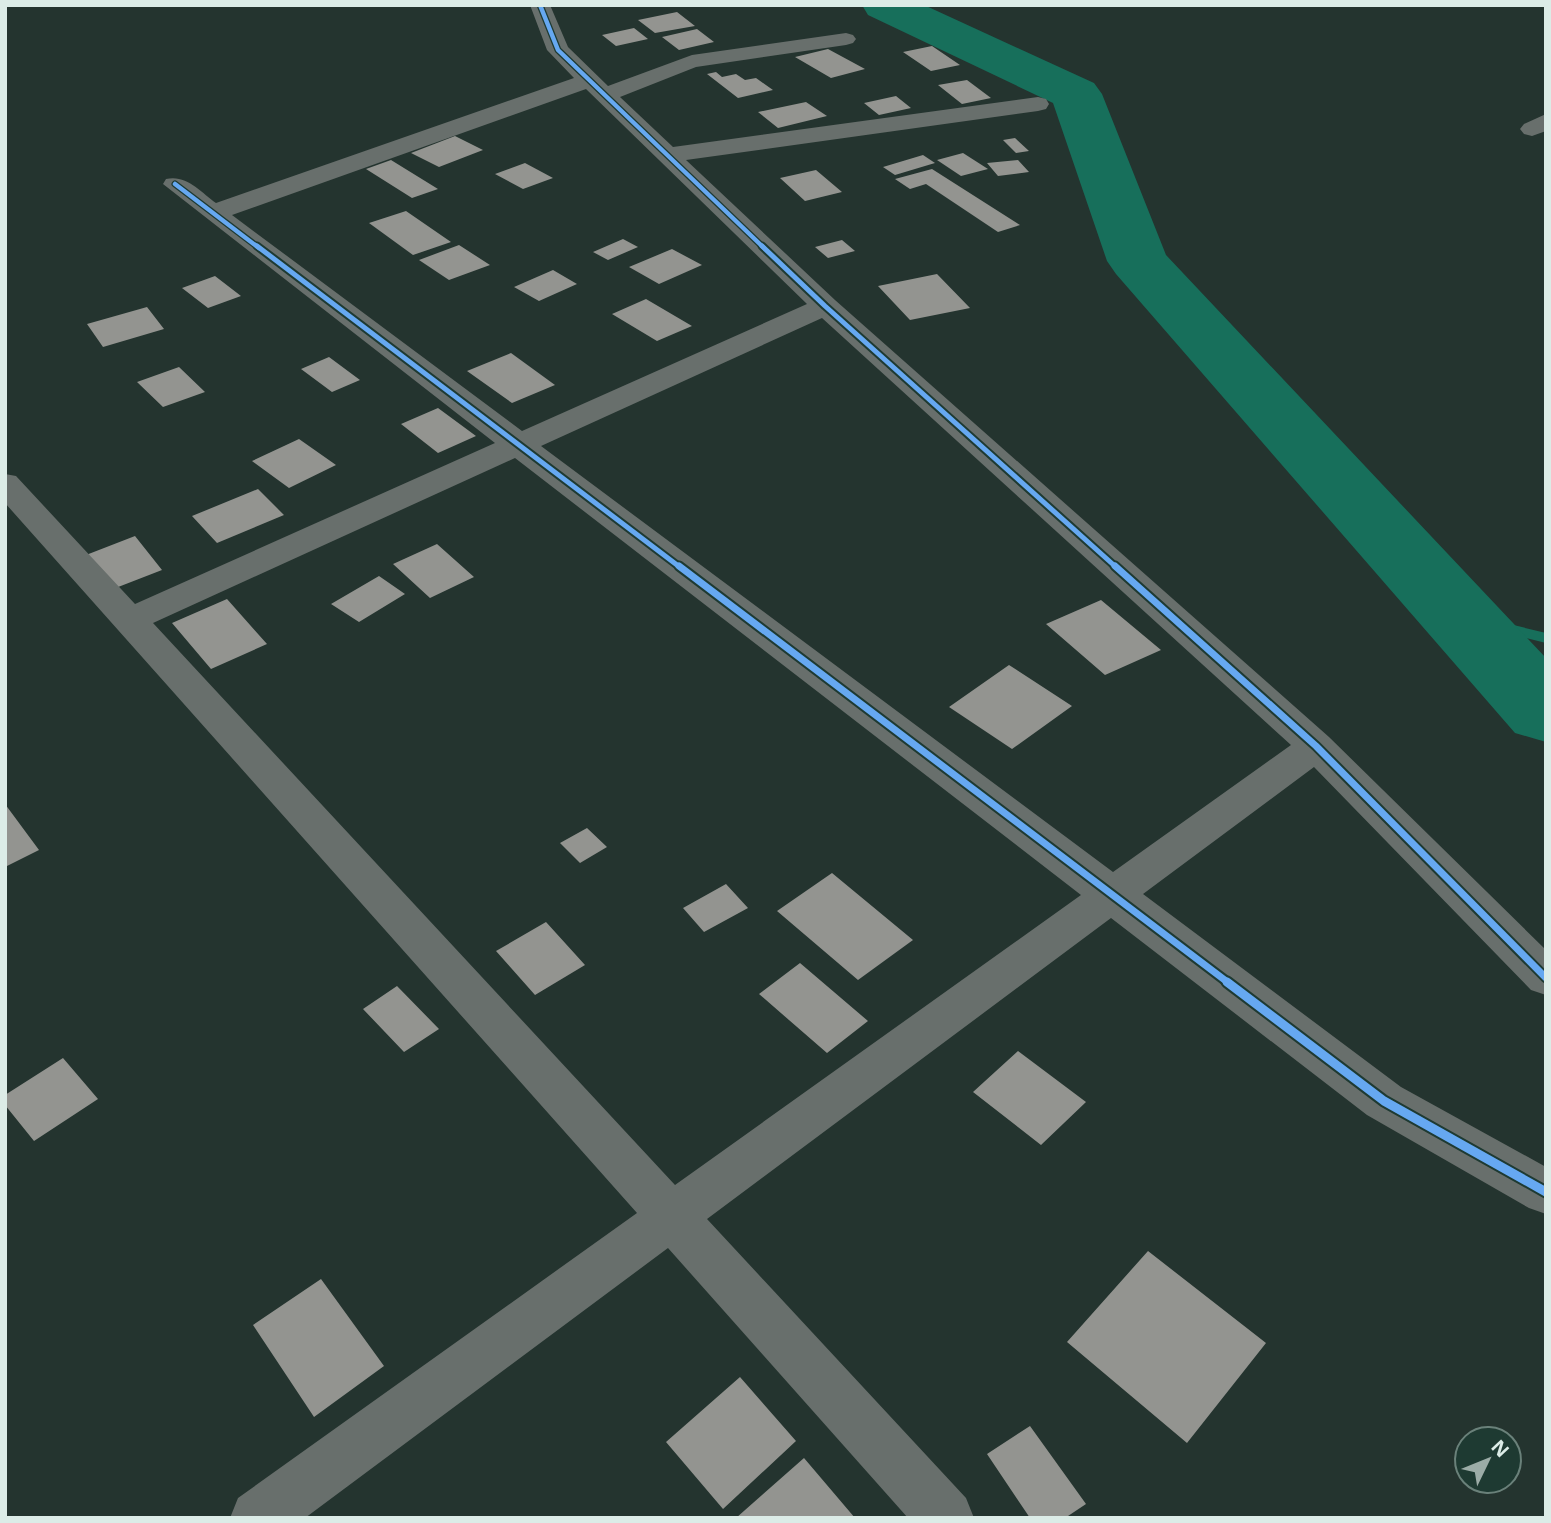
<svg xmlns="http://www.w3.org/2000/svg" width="1551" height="1523" font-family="'Open Sans',sans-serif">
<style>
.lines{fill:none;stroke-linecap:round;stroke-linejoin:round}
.stream{fill:#176f5b;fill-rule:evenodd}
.river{fill:#176f5b;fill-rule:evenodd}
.building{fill:#939490}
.minor{fill:#686f6c;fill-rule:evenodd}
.cycleway-far3-casing{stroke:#1e3a32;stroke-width:7}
.cycleway-far2-casing{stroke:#1e3a32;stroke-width:9}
.cycleway-far1-casing{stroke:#1e3a32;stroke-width:11}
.cycleway-casing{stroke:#1e3a32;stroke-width:13}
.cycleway-far3{stroke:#66a8f1;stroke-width:4.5}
.cycleway-far2{stroke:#66a8f1;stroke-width:5}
.cycleway-far1{stroke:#66a8f1;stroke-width:7}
.cycleway{stroke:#66a8f1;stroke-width:9}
</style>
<rect width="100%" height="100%" fill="#24342f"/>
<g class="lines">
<path class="stream" d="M1460 612 1546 633V643L1455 620 1453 617 1455 614Z"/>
<path class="river" d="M862 5H924L1094 83 1102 94 1166 255 1546 658V742L1515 733 1116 274 1107 261 1053 103 868 15Z"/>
</g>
<path class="building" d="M677 12 695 26 655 33 638 20Z
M634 28 648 39 616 46 602 35Z
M697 29 714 42 679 50 662 37Z
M932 46 960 65 931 71 903 52Z
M828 49 865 69 831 78 795 57Z
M716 72 722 77 736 74 745 80 756 78 773 90 738 98 707 74Z
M967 80 991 98 962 104 938 85Z
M896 96 911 108 879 115 864 103Z
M806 102 827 116 778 128 758 112Z
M455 136 483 150 439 167 411 153Z
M1015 138 1029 151 1016 153 1003 140Z
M963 153 988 169 961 176 937 160Z
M923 155 935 163 895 175 883 167Z
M391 160 438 189 412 198 366 169Z
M1018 160 1029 172 998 176 987 163Z
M525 163 553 178 523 189 495 174Z
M932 169 1020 225 998 232 926 184 910 189 895 179Z
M816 170 842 192 805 201 780 178Z
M406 211 451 242 413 255 369 223Z
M623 239 638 247 608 260 593 252Z
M842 240 855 251 828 258 815 247Z
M459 245 490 265 449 280 419 260Z
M672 249 702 265 659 284 629 267Z
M553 270 577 284 539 301 514 287Z
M937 274 970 308 910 320 878 286Z
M215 276 241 296 208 308 182 288Z
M646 299 692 326 657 341 612 314Z
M147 307 164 329 103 347 87 324Z
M511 353 555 385 512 403 467 371Z
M329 357 360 380 332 392 301 369Z
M179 367 205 392 163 407 137 382Z
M438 408 476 436 438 453 401 424Z
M299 439 336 465 289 488 252 461Z
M258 489 284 515 217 543 192 516Z
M135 536 162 570 113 589 86 555Z
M437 544 474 577 430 598 393 564Z
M379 576 405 594 359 622 331 604Z
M227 599 267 644 211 669 172 623Z
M1101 600 1161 650 1105 675 1046 624Z
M1009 665 1072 706 1012 749 949 707Z
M5 804 39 850 5 867Z
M587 828 607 847 580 863 560 843Z
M832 873 913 940 858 980 777 911Z
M726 884 748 908 704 932 683 908Z
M546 922 585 965 535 995 496 951Z
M800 963 868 1021 827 1053 759 994Z
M397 986 439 1029 404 1052 363 1009Z
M1018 1051 1086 1102 1041 1145 973 1092Z
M63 1058 98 1099 34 1141 5 1105V1095Z
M1148 1251 1266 1343 1187 1443 1067 1342Z
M321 1279 384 1366 314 1417 253 1325Z
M740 1377 796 1441 723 1509 666 1442Z
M1030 1426 1086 1504 1065 1518H1030L987 1454Z
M804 1458 855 1518H736Z"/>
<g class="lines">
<path class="minor" d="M530 5H550L568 47 608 86 692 55 846 33 853 35 856 39 853 43 846 45 696 67 620 97 673 147 1038 97 1046 99 1049 104 1046 109 1038 111 686 160 835 300 1329 737 1546 950V995L1531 990 1314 767 1143 894 1401 1087 1546 1167V1214L1529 1208 1367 1115 1111 918 707 1219 966 1498 974 1518H908L668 1248 305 1518H230L238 1498 637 1213 5 503V474L16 476 135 604 495 443 163 184 166 179C186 174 201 192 216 203L574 78 547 50ZM586 89 807 304 522 431 232 215ZM822 318 1291 745 1113 872 541 446ZM515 458 1081 895 675 1185 153 623Z
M1546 114V131L1532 136 1524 134 1520 129 1524 124Z"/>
<defs>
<path id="cycleway-far3" d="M540 5 558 50 764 248
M175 184 259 248"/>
<path id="cycleway-far2" d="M257 246 681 568
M762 246 825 306 1117 568"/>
<path id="cycleway-far1" d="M679 566 1230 984
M1115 566 1316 746 1546 978"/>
<path id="cycleway" d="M1227 982 1384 1101 1546 1192"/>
</defs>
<use href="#cycleway-far3" class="cycleway-far3-casing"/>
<use href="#cycleway-far2" class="cycleway-far2-casing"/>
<use href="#cycleway-far1" class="cycleway-far1-casing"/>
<use href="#cycleway" class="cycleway-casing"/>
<use href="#cycleway-far3" class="cycleway-far3"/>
<use href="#cycleway-far2" class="cycleway-far2"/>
<use href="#cycleway-far1" class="cycleway-far1"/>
<use href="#cycleway" class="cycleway"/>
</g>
<rect width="1551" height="1523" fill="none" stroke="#dcece7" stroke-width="14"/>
<g transform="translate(1488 1460) rotate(47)"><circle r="33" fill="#1e3a32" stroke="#6a817a" stroke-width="2"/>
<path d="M0-5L12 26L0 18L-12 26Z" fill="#9caca7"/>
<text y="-10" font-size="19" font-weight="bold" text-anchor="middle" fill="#dcece7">N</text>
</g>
</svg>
